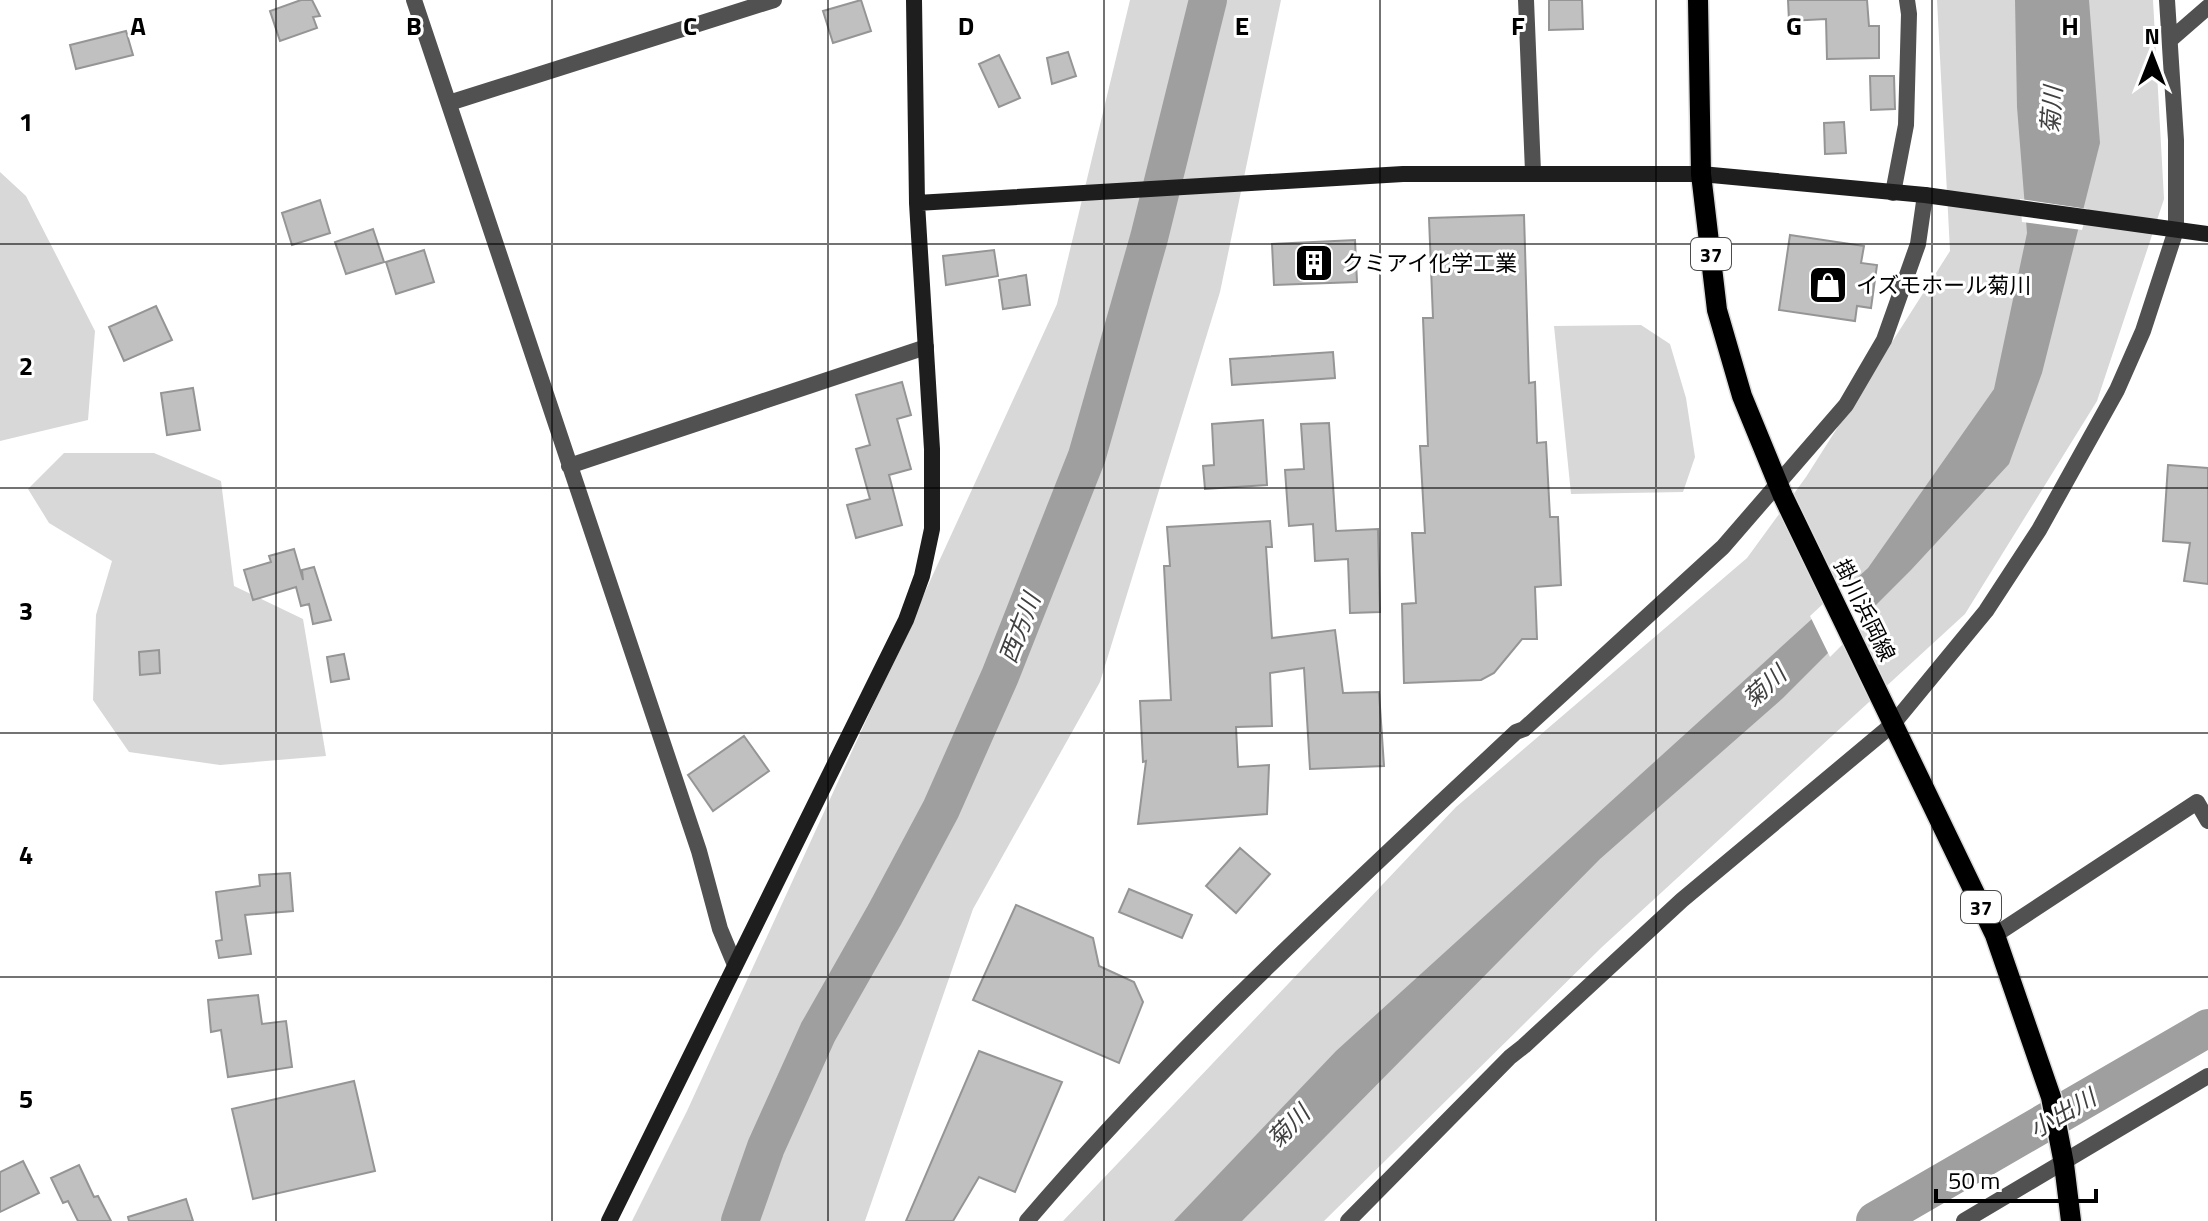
<svg xmlns="http://www.w3.org/2000/svg" width="2208" height="1221" font-family="'Titillium Web','Noto Sans JP',sans-serif">
<style>
.green{fill:#d8d8d8}
.water{fill:#9f9f9f}
.pier{fill:#fff}
.lines{fill:none;stroke-linecap:round;stroke-linejoin:round}
.river{stroke:#9f9f9f;stroke-width:38}
.building{fill:#c0c0c0;stroke:#959595;stroke-width:2}
.primary-casing{stroke:#dbdbdb;stroke-width:23}
.street{stroke:#515151;stroke-width:16}
.secondary{stroke:#1e1e1e;stroke-width:16}
.primary{stroke:#000;stroke-width:20}
.grid{fill:none;stroke:#000;stroke-width:2;stroke-opacity:0.55}
.labels{text-anchor:middle;dominant-baseline:central;stroke-width:6;stroke-linejoin:round;paint-order:stroke}
.shield{fill:#fff;stroke:#4c4c4c;stroke-width:2}
.shield-label{font-size:20px;font-weight:bold;fill:#000}
.poi-label{font-size:22px;fill:#000;stroke:#fff;text-anchor:start}
.street-label{font-size:22px;fill:#000;stroke:#fff}
.water-label{font-size:24px;font-style:italic;fill:#404040;stroke:#fff}
.grid-label{font-size:26px;text-anchor:middle;font-weight:bold;fill:#000;stroke:#fff;stroke-width:6;stroke-linejoin:round;paint-order:stroke}
</style>
<rect width="100%" height="100%" fill="#fff"/>
<path class="green" d="M1130 0H1281L1220 292 1100 682 973 909 865 1221H632L687 1111 1057 304Z
M1937 0H2153L2164 199 2097 401 1965 614 1602 947 1324 1221H1063L1456 807 1747 558 1806 477 1950 251Z
M0 172 26 196 95 331 88 420 0 441Z
M1641 325 1670 344 1686 398 1695 457 1683 492 1571 494 1554 326Z
M64 453H154L221 481 234 586 303 619 326 756 220 765 129 752 93 700 96 615 112 561 49 523 28 489Z"/>
<path class="water" d="M2015 0H2089L2100 143 2042 373 2009 464 1911 570 1783 698 1600 859 1242 1221H1174L1336 1051 1868 568 1994 389 2027 233 2017 107Z"/>
<path class="pier" d="M2020 199 2088 209 2082 230 2022 222Z
M1851 578 1870 617 1830 657 1810 616Z"/>
<g class="lines">
<path class="river" d="M740 1221 766 1147 818 1032 885 914 941 809 1000 676 1087 456 1149 238 1208 0
M1875 1221 2208 1028"/>
</g>
<path class="building" d="M301 0H312L320 16 313 17 317 28 280 41 270 11Z
M861 0 871 31 833 43 823 11Z
M1549 0H1582L1583 29 1549 30Z
M1788 0H1867L1869 26H1879V58L1827 59 1826 19 1789 21Z
M126 31 133 55 76 69 70 45Z
M1068 52 1076 76 1052 84 1047 58Z
M999 55 1020 98 999 107 979 64Z
M1870 76H1894L1895 109 1871 110Z
M1844 122 1846 153 1825 154 1824 123Z
M320 200 330 233 292 245 282 213Z
M1524 215 1529 383 1535 382 1537 443 1546 442 1550 517H1558L1561 585 1535 587 1537 639H1522L1494 673 1481 680 1404 683 1402 604 1416 603 1412 533H1425L1420 446H1428L1423 318H1433L1429 218Z
M373 229 384 262 346 274 335 242Z
M1790 235 1864 246 1861 263 1877 265 1871 308 1857 306 1855 321 1779 310Z
M1355 240 1357 282 1274 285 1272 244Z
M424 250 434 282 396 294 386 262Z
M994 250 998 276 946 285 943 256Z
M1026 275 1030 305 1003 309 999 280Z
M156 306 172 340 124 361 109 327Z
M1333 352 1335 378 1232 385 1230 359Z
M902 382 911 415 897 419 911 469 889 475 902 525 856 538 847 505 870 499 856 449 870 445 856 395Z
M193 388 200 430 167 435 161 393Z
M1263 420 1267 485 1205 489 1203 466 1214 465 1212 424Z
M1329 423 1336 531 1378 529 1380 612 1350 613 1348 559 1315 561 1313 524 1289 526 1285 470 1304 469 1301 424Z
M2168 465 2208 468V584L2184 581 2190 543 2163 541Z
M1270 521 1272 547H1266L1272 638 1335 630 1343 693 1379 692 1384 766 1310 769 1304 668 1270 673 1272 726 1236 727 1238 767 1269 765 1267 814 1138 824 1146 761 1143 762 1140 701 1171 700 1164 566H1170L1167 527Z
M294 549 303 580 302 570 314 567 331 620 313 624 309 604 301 606 296 587 253 600 244 570 271 562 269 556Z
M159 650 160 673 140 675 139 652Z
M344 654 349 679 331 682 327 657Z
M744 736 769 771 713 811 688 775Z
M1240 848 1270 874 1236 913 1206 886Z
M290 873 293 911 245 915 251 954 219 958 216 941 222 940 216 892 260 886 259 875Z
M1129 889 1192 915 1182 938 1119 912Z
M1016 905 1093 938 1099 966 1134 982 1143 1002 1119 1063 973 1000Z
M258 995 262 1024 286 1021 292 1067 228 1077 221 1030 211 1032 208 1000Z
M979 1051 1062 1082 1015 1192 979 1177 953 1221H906Z
M354 1081 375 1171 253 1199 232 1109Z
M23 1161 39 1193 0 1212V1172Z
M79 1165 94 1197 98 1196 111 1221H78L68 1201 63 1203 51 1178Z
M186 1199 193 1221H129L128 1217Z"/>
<g class="lines">
<defs>
<path id="primary" d="M1698 0 1701 174 1717 310 1742 396 1783 496 1995 935 2051 1097 2064 1164 2071 1221"/>
</defs>
<use href="#primary" class="primary-casing"/>
<path class="street" d="M414 0 699 851 720 929 735 965
M1526 0 1533 172
M2170 40 2208 7
M449 103 774 0
M1893 193 1906 125 1909 14 1907 0
M569 466 926 347
M1995 935 2197 802 2208 821
M1027 1221C1177 1045 1348 890 1516 732L1524 729 1723 547 1846 405 1884 340 1918 244 1925 195
M1348 1221 1510 1057 1524 1046 1682 900 1893 724 1986 611 2039 530 2117 390 2143 331 2176 230V140L2167 0
M1964 1221 2208 1076"/>
<path class="secondary" d="M917 203 1403 174H1701L1925 195 2208 234
M609 1221 906 620 922 576 932 529V449L917 203 914 0"/>
<use href="#primary" class="primary"/>
</g>
<path class="grid" d="M276 0V1221M552 0V1221M828 0V1221M1104 0V1221M1380 0V1221M1656 0V1221M1932 0V1221M0 244H2208M0 488H2208M0 733H2208M0 977H2208"/>
<defs>
<symbol id="building-square" viewBox="-11 -11 22 22"><rect x="-9" y="-9" width="18" height="18" rx="4" fill="#000" stroke="#fff"/><path d="M-4-6H4V6H1V3H-1V6H-4ZM-2.5-4.3h1.7v1.8h-1.7ZM.8-4.3h1.7v1.8H.8ZM-2.5-1h1.7V.8h-1.7ZM.8-1h1.7V.8H.8Z" fill="#fff"/></symbol>
<symbol id="shop-square" viewBox="-11 -11 22 22"><rect x="-9" y="-9" width="18" height="18" rx="4" fill="#000" stroke="#fff"/><path d="M-5-2.5h2.3a2.7 3.5 0 0 1 5.4 0H5L5.5 6h-11ZM-1.5-2.5h3a1.5 2.3 0 0 0-3 0Z" fill="#fff"/></symbol>
</defs>
<g fill-rule="evenodd">
<use href="#building-square" x="1292" y="241" width="44" height="44"/>
<use href="#shop-square" x="1806" y="263" width="44" height="44"/>
</g>
<g class="labels">
<g class="shield">
<rect x="1691" y="238" width="40" height="32" rx="6"/>
<rect x="1961" y="891" width="40" height="32" rx="6"/>
</g>
<g class="shield-label">
<text x="1711" y="254">37</text>
<text x="1981" y="907">37</text>
</g>
<g class="poi-label">
<text x="1342" y="263">クミアイ化学工業</text>
<text x="1856" y="285">イズモホール菊川</text>
</g>
<g class="street-label">
<text transform="translate(1865 610) rotate(64)">掛川浜岡線</text>
</g>
<g class="water-label">
<text transform="translate(2051 110) rotate(-86)">菊川</text>
<text transform="translate(1019 628) rotate(-69)">西方川</text>
<text transform="translate(1764 686) rotate(-42)">菊川</text>
<text transform="translate(2062 1113) rotate(-30)">小出川</text>
<text transform="translate(1288 1126) rotate(-45)">菊川</text>
</g>
</g>
<g class="grid-label">
<text x="138" y="35">A</text>
<text x="414" y="35">B</text>
<text x="690" y="35">C</text>
<text x="966" y="35">D</text>
<text x="1242" y="35">E</text>
<text x="1518" y="35">F</text>
<text x="1794" y="35">G</text>
<text x="2070" y="35">H</text>
<text x="26" y="131">1</text>
<text x="26" y="375">2</text>
<text x="26" y="620">3</text>
<text x="26" y="864">4</text>
<text x="26" y="1108">5</text>
</g>
<g transform="translate(2152 56)" stroke="#ffffff" stroke-width="6" paint-order="stroke">
<path d="M0-6L14 30L0 20L-14 30Z" fill="#000000"/>
<text y="-12" font-size="22" font-weight="bold" text-anchor="middle" fill="#000000">N</text>
</g>
<path d="M1936 1189v12h160v-12" fill="none" stroke="#000000" stroke-width="4"/>
<text x="1948" y="1189" font-size="24" fill="#000000" stroke="#ffffff" stroke-width="6" paint-order="stroke">50 m</text>
</svg>
